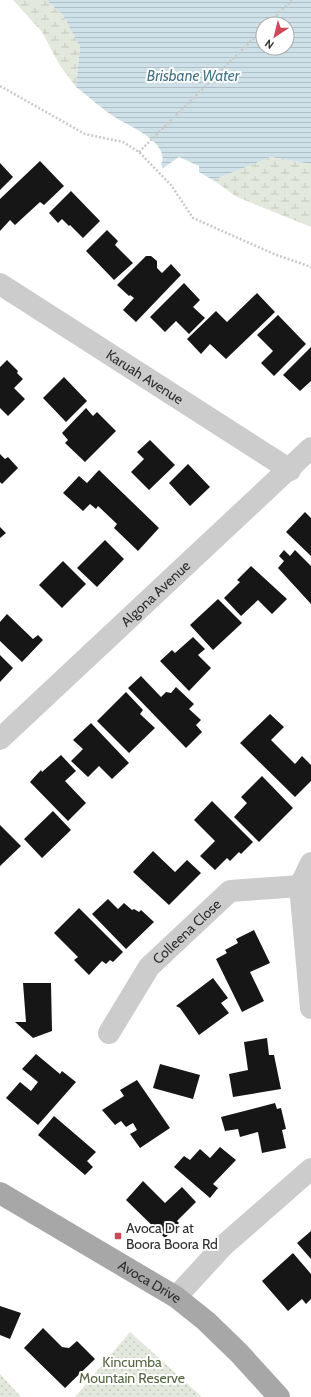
<svg xmlns="http://www.w3.org/2000/svg" width="311" height="1397" font-family="Cabin,sans-serif">
<style>
.wetland{fill:url(#wetland-marsh)}
.park{fill:url(#park-dots)}
.water{fill:url(#water-rules);fill-rule:evenodd}
.building{fill:#161616}
.lines{fill:none;stroke-linecap:round;stroke-linejoin:round}
.path{stroke:#c9c9c9;stroke-width:2.5;stroke-dasharray:2 2;stroke-linecap:butt}
.minor{stroke:#ccc;stroke-width:22}
.major{stroke:#a7a7a7;stroke-width:22}
.poi-dot{fill:#d1475a;stroke:#fff;stroke-width:1.5}
.labels{text-anchor:middle;dominant-baseline:central;stroke-width:4;stroke-linejoin:round;paint-order:stroke}
.street-label{font-size:14px;fill:#2f2f2f;stroke:#fff}
.poi-label{font-size:14px;fill:#2f2f2f;stroke:#fff;text-anchor:start}
.park-label{font-size:14px;fill:#556642;stroke:#fff}
.water-label{font-size:15px;font-style:italic;fill:#467388;stroke:#fff}
</style>
<defs>
<pattern id="wetland-marsh" width="20" height="14" patternUnits="userSpaceOnUse"><rect width="20" height="14" fill="#e3e8dc"/><path d="M1 5h8M5 5V1M11 12h8M15 12V8" fill="none" stroke="#c3c7bd"/></pattern>
<pattern id="park-dots" width="8" height="8" patternUnits="userSpaceOnUse"><rect width="8" height="8" fill="#e3e8dc"/><path d="M2 2h.1M6 6h.1" fill="none" stroke="#c3c7bd" stroke-width="1.8" stroke-linecap="round"/></pattern>
<pattern id="water-rules" width="6" height="5" patternUnits="userSpaceOnUse"><rect width="6" height="5" fill="#cee0e8"/><path d="M0 2.5h6" fill="none" stroke="#b1c0c7"/></pattern>
</defs>
<rect width="100%" height="100%" fill="#fff"/>
<path class="wetland" d="M13 0H46L63 15 80 47 76 87 59 64 42 32Z
M271 157 311 164V227L237 197 213 180Z"/>
<path class="park" d="M130 1332 202 1397H75Z
M0 1374 21 1397H0Z"/>
<path class="water" d="M46 0H311V164L271 157 213 180 199 172V166L179 157 163 168 161 165C171 143 131 127 116 118 102 109 89 97 76 87L80 47 63 15ZM263 24H287V48H263Z"/>
<path class="building" d="M40 161 64 186 44 205 40 202 15 225 10 220 0 231V199Z
M0 163 13 177 0 190Z
M71 191 100 221 83 238 70 225 69 226 62 219 58 223 49 213Z
M107 230 118 241 115 245 133 263 114 280 86 251Z
M146 256H151L157 261V268L162 273 171 264 181 275 136 322 123 310 134 298 130 295 129 296 117 285Z
M184 283 200 300 193 307 205 318 189 334 176 321 165 332 150 317Z
M257 293 275 312 226 359 210 344 201 354 187 339 216 311 227 322Z
M278 315 306 344 274 376 261 363 273 351 257 335Z
M311 347V381L300 391 283 375Z
M7 360 18 371 17 373 23 379 14 388 25 399 8 416 0 408V367Z
M64 377 87 401 66 422 43 398Z
M86 408 93 416 97 412 116 431 85 462 65 443 68 440 62 433Z
M150 440 175 465 149 490 131 472 144 459 137 452Z
M0 454 5 459 8 457 18 468 2 484 0 482Z
M188 464 210 487 190 506 169 483Z
M99 470 159 528 138 551 114 528 117 524 98 506 96 509 90 504 83 511 63 493 79 476 87 483Z
M305 512 311 518V556L286 532Z
M0 527 6 533 0 538Z
M105 540 124 559 97 587 77 568Z
M284 550 290 556 295 550 311 566V604L278 568 284 561 279 556Z
M63 561 86 584 62 608 39 585Z
M251 566 287 599 272 614 258 600 241 616 224 598 240 582 237 580Z
M218 599 242 623 213 650 190 625Z
M7 614 33 639 38 635 43 640 22 662 0 641V622Z
M193 637 205 649 198 655 211 668 189 691 160 661 172 650 175 653Z
M0 655 13 668 0 682Z
M141 676 161 697 166 692 171 693 176 687 194 704 189 709 201 720 196 725 202 732 186 748 128 688Z
M126 692 143 710 140 714 155 728 129 753 97 721Z
M270 714 284 727 271 740 295 764 302 756 311 765V781L295 797 240 743Z
M91 723 129 763 112 779 99 766 88 777 71 761 83 749 73 740Z
M61 755 76 771 65 781 86 803 68 821 30 782 41 770 42 772Z
M262 776 293 808 259 842 234 817 247 803 241 797Z
M212 801 253 842 241 854 239 852 230 861 227 858 215 870 200 856 215 841 194 820Z
M53 811 71 830 42 858 24 839Z
M0 825 21 846 0 866Z
M153 851 175 872 187 860 201 873 169 905 133 872Z
M108 899 118 909 124 903 132 910 134 909 139 912 141 910 154 922 126 949 92 914Z
M79 908 123 952 113 962 110 960 106 964 102 961 89 975 74 960 78 957 54 933Z
M254 930 270 963 250 972 264 1001 242 1012 216 959 227 953 225 950 238 943 236 939Z
M213 978 228 998 221 1003 229 1013 199 1035 180 1008 176 1006Z
M23 983H51L52 1031 33 1038 15 1022H26Z
M267 1038 269 1055H274L281 1089 233 1097 229 1074 248 1070 244 1042Z
M36 1054 60 1074 62 1071 76 1082 38 1125 6 1098 20 1082 31 1091 38 1082 22 1069Z
M160 1064 200 1075 193 1099 153 1088Z
M137 1080 170 1128 140 1148 130 1134 137 1130 133 1123 126 1127 121 1121 115 1125 102 1110 124 1096 120 1090Z
M275 1103 277 1109 281 1108 286 1129 282 1130 286 1148 262 1153 258 1132 240 1137 238 1129 225 1131 221 1117Z
M54 1116 96 1152 87 1161 93 1167 85 1175 38 1135Z
M220 1147 236 1160 213 1184 218 1188 210 1198 174 1167 184 1156 190 1160 200 1149 210 1158Z
M143 1181 165 1203 182 1187 196 1202 177 1221 179 1223 165 1238 126 1200Z
M311 1231V1259L297 1243Z
M293 1253 311 1274V1299L306 1304 302 1299 288 1311 262 1281Z
M0 1306 21 1313 10 1339 0 1335Z
M43 1328 62 1347 69 1348 77 1341 95 1359 65 1388 24 1348Z"/>
<g class="lines">
<path class="path" d="M268 24 292 0
M0 86 85 134 123 142 139 152 171 185 193 218 274 254 311 267
M139 152 263 29"/>
<g class="minor">
<path id="s1" d="M0 284 290 470"/>
<path id="s2" d="M0 739 311 448"/>
<path d="M311 863 300 886 311 1008"/>
<path id="s3" d="M109 1033 149 967 230 891 300 886"/>
<path d="M176 1297 223 1246 311 1169"/>
</g>
<path class="major" id="s4" d="M0 1193 176 1297 206 1321 239 1353 279 1397"/>
</g>
<rect class="poi-dot" x="114" y="1232" width="8" height="8" rx="2"/>
<g class="labels">
<g class="street-label">
<text stroke="none"><textPath href="#s1" startOffset="172">Karuah Avenue</textPath></text>
<text stroke="none"><textPath href="#s2" startOffset="213">Algona Avenue</textPath></text>
<text stroke="none"><textPath href="#s3" startOffset="129">Colleena Close</textPath></text>
<text stroke="none"><textPath href="#s4" startOffset="174">Avoca Drive</textPath></text>
</g>
<g class="poi-label">
<text x="126" y="1228">Avoca Dr at<tspan x="126" dy="16">Boora Boora Rd</tspan></text>
</g>
<g class="park-label">
<text x="132" y="1362">Kincumba<tspan x="132" dy="16">Mountain Reserve</tspan></text>
</g>
<g class="water-label">
<text x="193" y="76">Brisbane Water</text>
</g>
</g>
<g transform="translate(275 36) rotate(215)"><circle r="19" fill="#ffffff" stroke="#acacac"/>
<path d="M0-3L7 15L0 10L-7 15Z" fill="#d1475a"/>
<text y="-6" font-size="11" font-weight="bold" text-anchor="middle" fill="#2f2f2f">N</text>
</g>
</svg>
